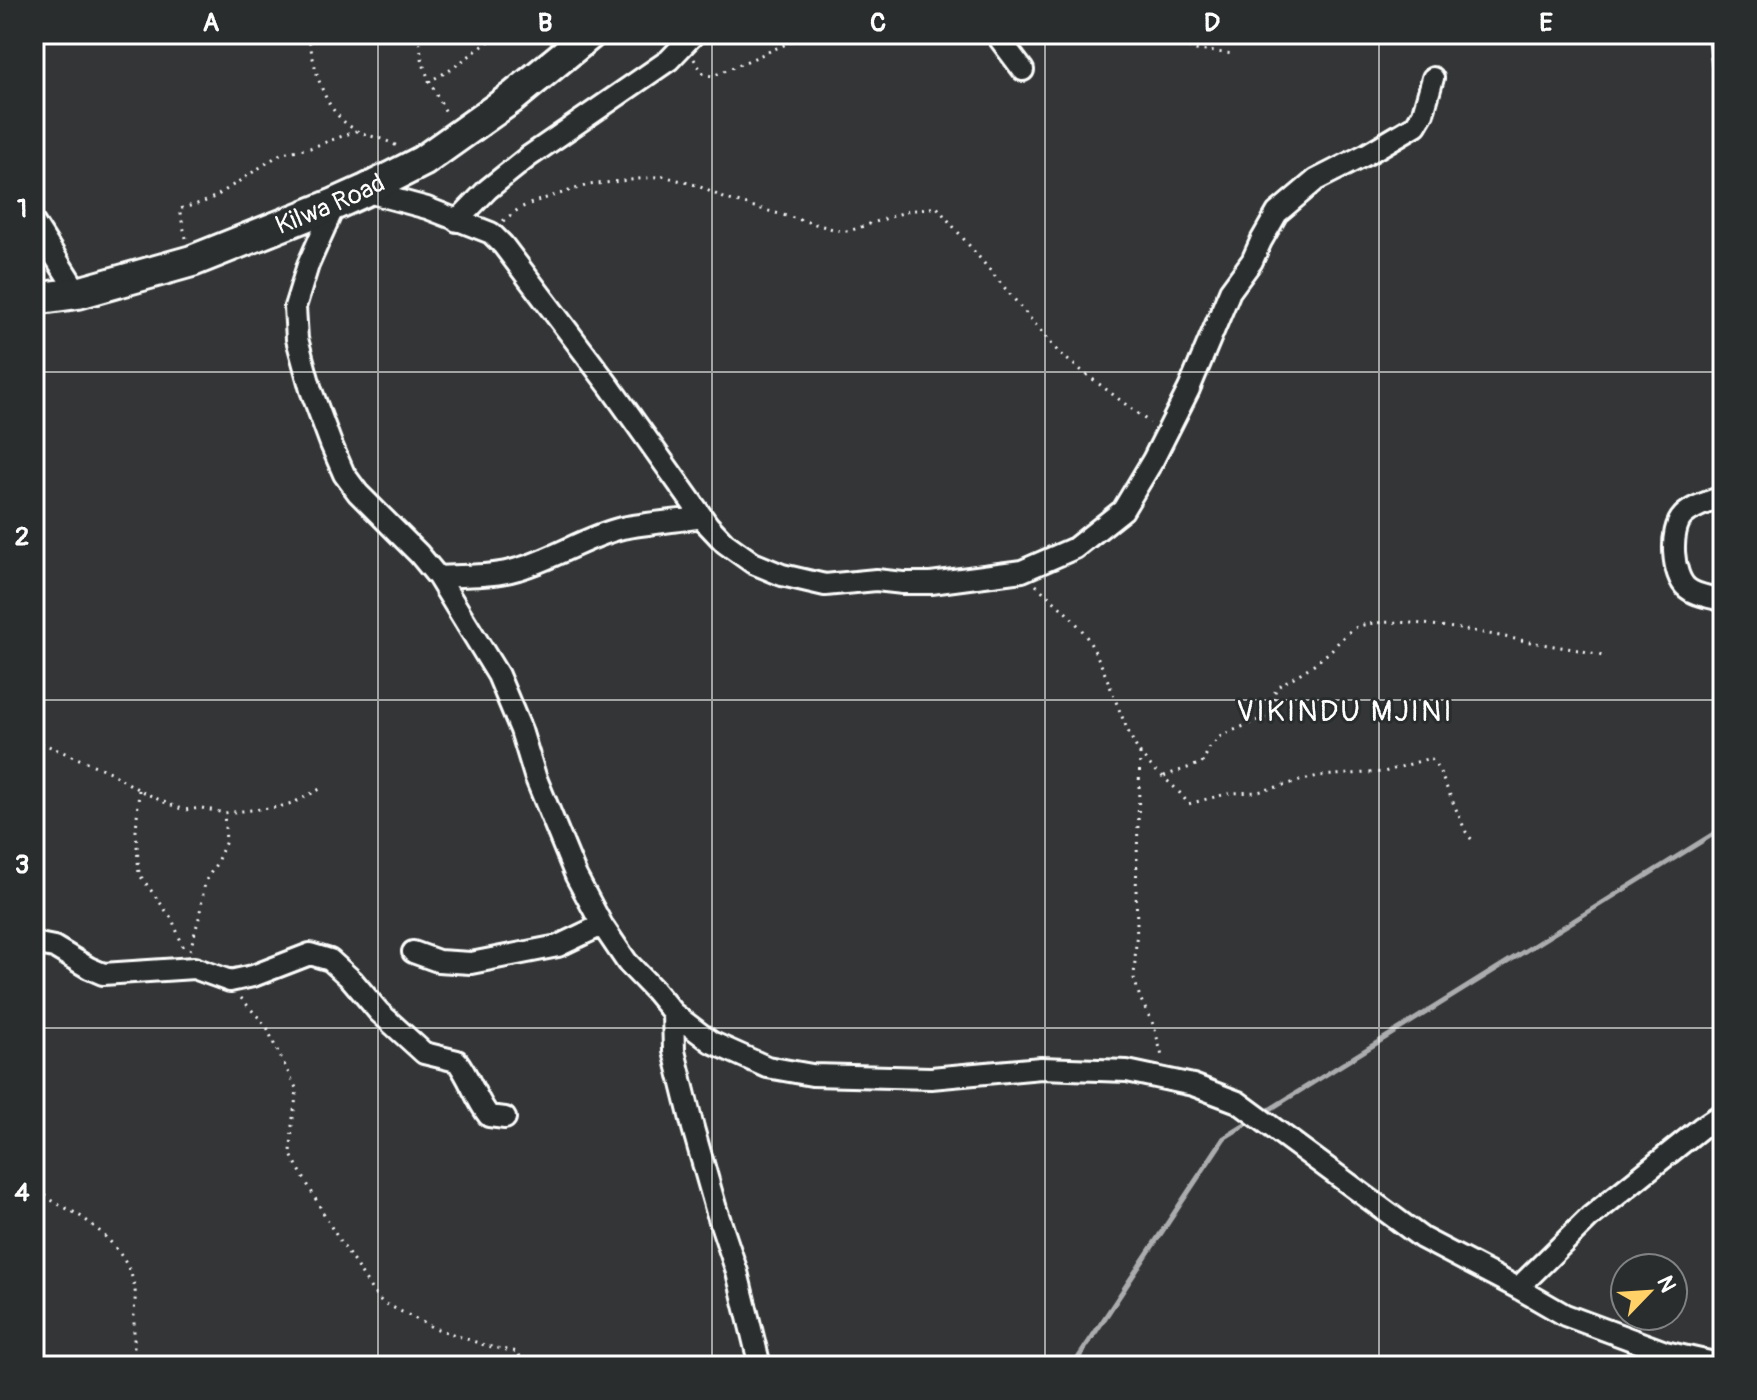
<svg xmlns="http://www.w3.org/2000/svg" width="1757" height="1400" font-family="Pangolin,sans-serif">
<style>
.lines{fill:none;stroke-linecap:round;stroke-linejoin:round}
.stream{stroke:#abacad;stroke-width:5}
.minor-casing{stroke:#fff;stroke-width:26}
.highway-casing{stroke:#fff;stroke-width:36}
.path{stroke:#fff;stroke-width:3;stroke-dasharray:2 6;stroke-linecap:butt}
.minor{stroke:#2a2d2e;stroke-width:20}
.highway{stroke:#2a2d2e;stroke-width:30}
.grid{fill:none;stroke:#fff;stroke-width:2;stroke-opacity:0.55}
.labels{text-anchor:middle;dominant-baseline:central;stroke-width:6;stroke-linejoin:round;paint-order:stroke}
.street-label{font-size:26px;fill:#fff;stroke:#2a2d2e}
.quarter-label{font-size:30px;letter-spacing:2px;fill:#fff;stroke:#2a2d2e}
.neatline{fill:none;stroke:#fff;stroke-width:3}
.grid-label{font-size:26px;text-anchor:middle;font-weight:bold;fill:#fff}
</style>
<rect width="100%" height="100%" fill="#333536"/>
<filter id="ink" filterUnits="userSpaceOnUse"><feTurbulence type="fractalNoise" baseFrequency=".0125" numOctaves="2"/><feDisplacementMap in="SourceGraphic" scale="16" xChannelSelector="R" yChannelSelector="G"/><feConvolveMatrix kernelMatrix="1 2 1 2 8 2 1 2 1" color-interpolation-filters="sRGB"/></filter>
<g filter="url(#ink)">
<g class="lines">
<path class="stream" d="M1264 1113 1723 828
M1073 1366 1224 1138 1253 1120"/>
<defs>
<path id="minor" d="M996 34 1023 70
M1720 34 1723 62
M364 191 427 208 491 233 503 245 610 387 708 525 725 543 753 563 782 575 825 585 876 580 903 583H931L1022 571 1075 548 1123 510 1153 460 1189 389 1230 291 1252 261 1261 241 1277 213 1316 180 1367 154 1416 125 1423 113 1433 78
M335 204 308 265 295 307 297 339 311 390 331 444 344 474 358 493 419 554 438 577 498 675 521 730 535 776 576 876 602 925 627 962 654 990 673 1013 711 1042 767 1067 812 1075 931 1078 1041 1068 1127 1071 1193 1085 1238 1102 1422 1238 1518 1288 1565 1315 1665 1352 1723 1365
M457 221 488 189 528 157 669 60 694 34
M34 223 78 293
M438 577C464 575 493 577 518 569 554 559 585 537 622 528 648 523 676 521 702 517
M1717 599C1707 596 1695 595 1687 588 1672 576 1669 530 1683 516 1693 506 1710 502 1723 496
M34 943 54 947 89 968 103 974 194 968 230 981 253 976 310 954 330 960 352 980 379 1012 424 1053 457 1061C470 1078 476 1100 489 1116L505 1118
M413 952 438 961 471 963 558 946 602 925
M673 1013 674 1051 693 1128 716 1209 737 1272 760 1366
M1518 1288 1590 1217 1702 1127 1723 1113"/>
<g id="highway">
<path id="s1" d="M34 299 78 293 192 261 335 204 364 191 423 161 513 97 590 34"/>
</g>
</defs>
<use href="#minor" class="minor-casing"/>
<use href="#highway" class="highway-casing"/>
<path class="path" d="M308 34C315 68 321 109 354 129 362 135 374 136 384 140 390 142 395 145 401 148
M419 34C421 71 431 84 448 116
M1159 34 1196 50 1235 54
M694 59 704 75 713 76 793 41 794 38 793 34
M428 82 450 70 499 34
M503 221 520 208 537 201 588 185 663 176 696 185 726 199 840 231H849L908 211 937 207 1060 354 1150 423
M186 238 179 209 204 202 218 195 282 153 310 148 356 131
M1036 585C1051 599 1072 616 1084 633 1107 668 1116 709 1135 745 1148 770 1174 781 1188 804L1230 793 1258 792 1318 776 1384 772 1430 758 1439 770 1466 832 1472 840
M34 740 110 772 139 790 166 803 184 810 202 808 224 813 279 807 295 802 320 789
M1140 754 1136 893 1137 924 1134 978 1140 998 1154 1026 1163 1060
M1164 776 1202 763 1210 747 1222 735 1273 714C1276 705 1272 696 1277 687 1294 677 1312 667 1328 653 1337 645 1344 634 1355 628 1389 611 1497 636 1536 643 1559 647 1580 649 1602 656
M139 790 136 831 139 874 172 919 185 951
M190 950 199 918 205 882 216 864 226 841 224 813
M241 998 267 1027 274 1044 297 1090 292 1125 291 1155 333 1230 373 1292 382 1302 432 1327 487 1346 518 1352 520 1357V1366
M34 1184C51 1204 61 1204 80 1216 105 1233 131 1259 135 1290 136 1299 134 1307 134 1315 134 1332 134 1349 134 1366"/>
<use href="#minor" class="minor"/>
<use href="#highway" class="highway"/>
</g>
</g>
<path class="grid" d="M378 34V1366M712 34V1366M1045 34V1366M1379 34V1366M34 372H1723M34 700H1723M34 1028H1723"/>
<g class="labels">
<g class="street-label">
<text stroke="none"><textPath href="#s1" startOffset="312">Kilwa Road</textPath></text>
</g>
<g class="quarter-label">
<text x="1345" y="711">VIKINDU MJINI</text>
</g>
</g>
<rect width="1757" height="1400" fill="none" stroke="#2a2d2e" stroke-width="88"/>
<g transform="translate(1649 1292) rotate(65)"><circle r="38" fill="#2a2d2e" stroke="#7f8182" stroke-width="2"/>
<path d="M0-6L14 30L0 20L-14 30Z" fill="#ffd166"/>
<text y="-12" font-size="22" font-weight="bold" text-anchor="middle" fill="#ffffff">N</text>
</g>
<rect x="44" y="44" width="1669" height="1312" class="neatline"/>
<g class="grid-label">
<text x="211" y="31">A</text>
<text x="545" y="31">B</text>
<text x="878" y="31">C</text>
<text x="1212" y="31">D</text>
<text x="1546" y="31">E</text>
<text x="22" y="217">1</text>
<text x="22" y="545">2</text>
<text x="22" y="873">3</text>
<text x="22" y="1201">4</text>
</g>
</svg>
